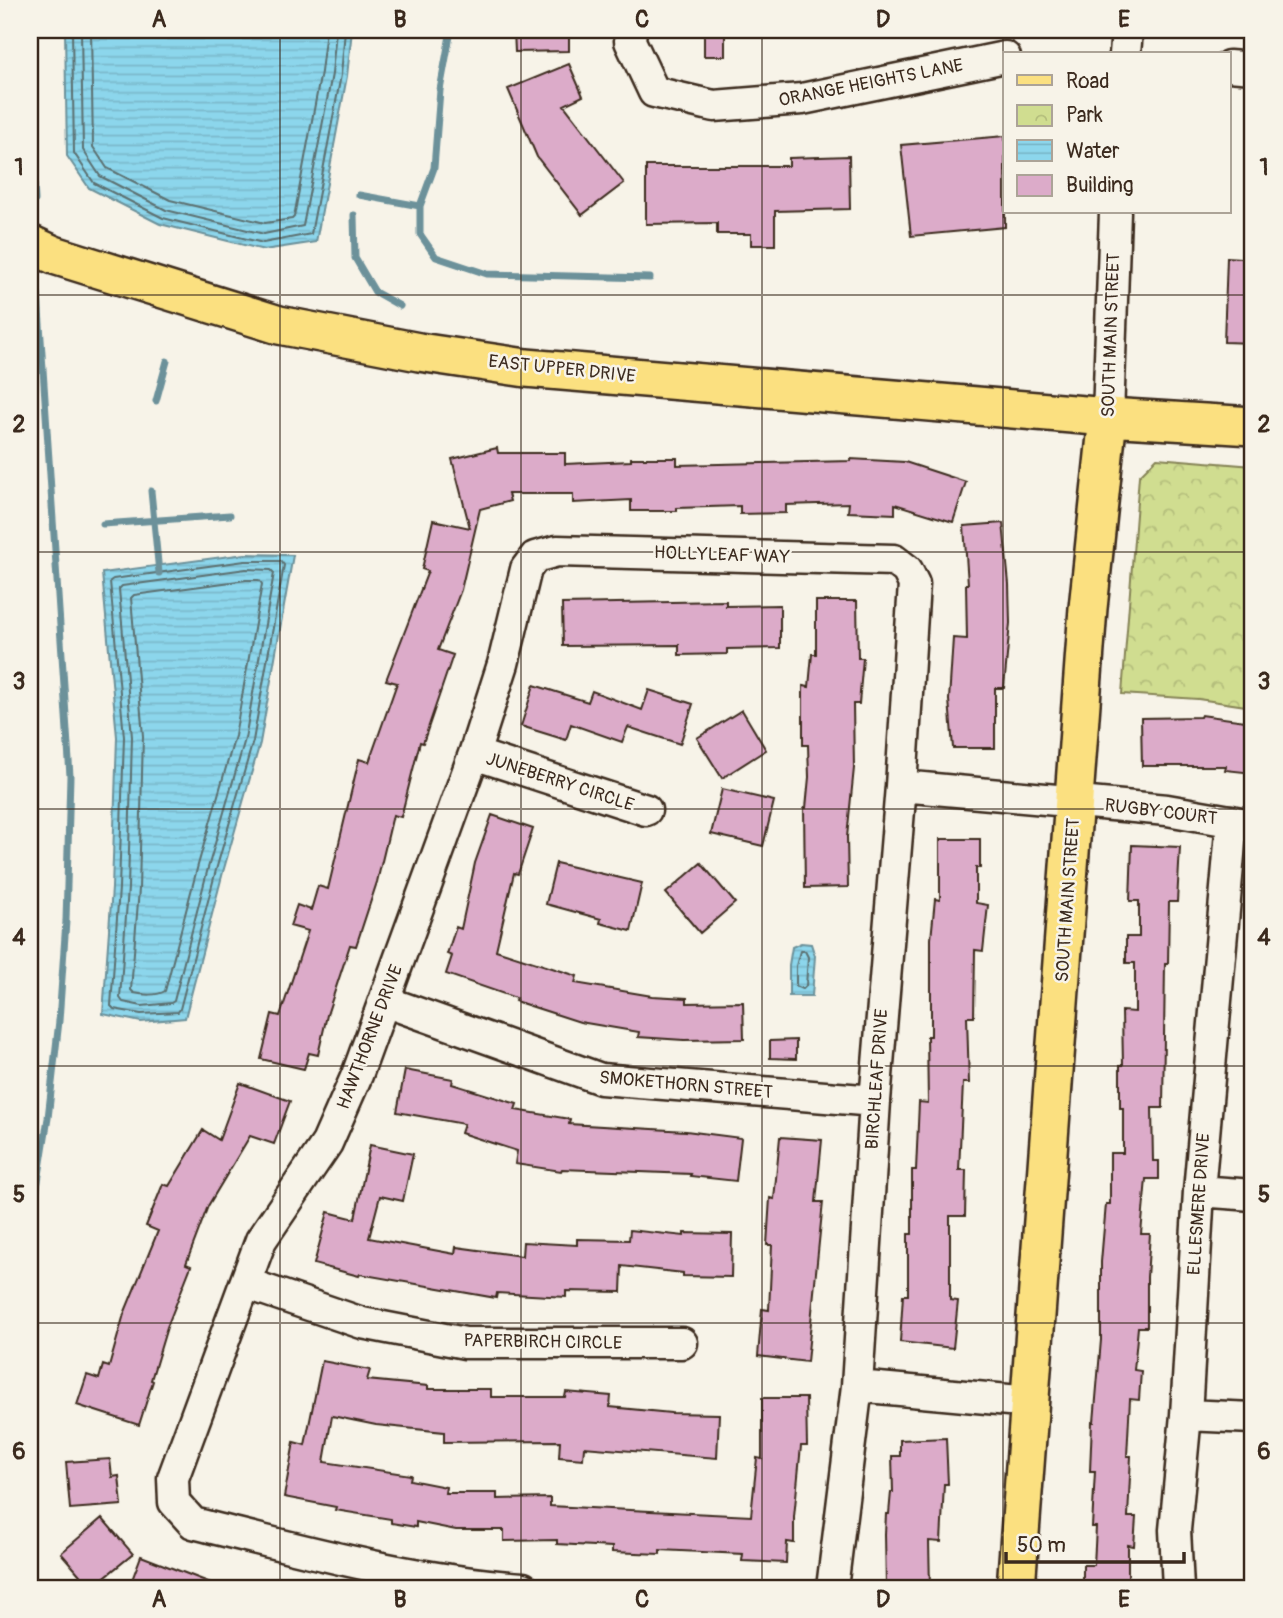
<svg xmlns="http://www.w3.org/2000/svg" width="1283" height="1618" font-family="Pangolin,sans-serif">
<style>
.park{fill:url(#park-crowns);stroke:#868457;stroke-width:2}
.water{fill:url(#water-rules);stroke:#6c919a;stroke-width:2}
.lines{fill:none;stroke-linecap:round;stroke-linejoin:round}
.shore{stroke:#5b6f70;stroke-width:2}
.stream{stroke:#6c919a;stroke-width:7}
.building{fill:#dcabc9;stroke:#3b2a1e;stroke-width:2}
.minor-casing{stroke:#3b2a1e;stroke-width:35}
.major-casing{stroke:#3b2a1e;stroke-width:42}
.minor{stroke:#f7f3e8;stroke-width:30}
.major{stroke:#fbe080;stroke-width:37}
.grid{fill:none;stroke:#3b2a1e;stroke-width:2;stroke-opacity:0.55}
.labels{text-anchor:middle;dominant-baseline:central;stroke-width:5;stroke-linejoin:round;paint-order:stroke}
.street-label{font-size:18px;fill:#3b2a1e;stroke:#f7f3e8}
.neatline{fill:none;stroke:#3b2a1e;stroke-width:2.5}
.grid-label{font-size:23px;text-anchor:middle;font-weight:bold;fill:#3b2a1e}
</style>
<defs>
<pattern id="park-crowns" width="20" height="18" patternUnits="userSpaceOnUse" patternTransform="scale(1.75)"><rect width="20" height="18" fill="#d0dd90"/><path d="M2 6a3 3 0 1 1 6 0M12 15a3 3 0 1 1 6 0" fill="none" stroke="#b4be7c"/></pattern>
<pattern id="water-rules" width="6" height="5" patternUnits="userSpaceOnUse" patternTransform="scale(1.75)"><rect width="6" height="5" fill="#8cd6ec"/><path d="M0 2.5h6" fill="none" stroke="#7ab8ca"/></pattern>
</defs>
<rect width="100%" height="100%" fill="#f7f3e8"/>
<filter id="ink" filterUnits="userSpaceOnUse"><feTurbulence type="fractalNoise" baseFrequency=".0143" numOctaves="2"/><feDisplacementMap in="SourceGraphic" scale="14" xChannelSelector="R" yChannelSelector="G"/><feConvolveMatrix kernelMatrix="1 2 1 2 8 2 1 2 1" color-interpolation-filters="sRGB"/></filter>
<g filter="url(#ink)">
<path class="park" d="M1157 458 1253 466V707L1198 699 1122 694 1139 476Z"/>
<path class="water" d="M65 30H352L347 76 316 242 264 250 160 224 89 188 67 156Z
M245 554 293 555 260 743 223 872 185 1018 141 1022 103 1014 112 888 117 737 102 573Z
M801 943 811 944 815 956 812 996H789V965L792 947Z"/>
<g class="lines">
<path class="shore" d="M72 30 74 153 94 183 163 218 263 243 311 234 341 75 345 30
M81 30 83 150 100 176 166 210 264 234 303 226 332 74 336 30
M91 30 93 147 107 168 170 200 265 223 292 219 294 217 321 72 326 30
M245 561H281L284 565 253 741 216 870 180 1009 178 1012 141 1014 114 1009 111 1006 119 888 124 737 110 581 113 579Z
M246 569 271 570 274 573 245 739 208 868 174 1001 171 1003 142 1006 123 1002 120 998 128 888 132 737 119 589 122 586Z
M246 580H259L262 584 235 736 198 865 165 991C157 996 143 995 134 993L131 990 139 889 143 736 131 598 134 595Z
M800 951H805L808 957 806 986 803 989 796 986V966Z"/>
<path class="stream" d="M30 117 35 200
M359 195 420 206V234L436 257 487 274 650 278
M420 206 434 168 440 90 451 30
M354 215 355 258 375 292 400 306
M156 401 167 361
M151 491 159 573
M103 524 230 515
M30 1232 48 1118 59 1021 66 921 70 776 38 294"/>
</g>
<path class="building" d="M514 30H569V51L515 52Z
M704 30H725V56H704Z
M569 64 583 96 564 105 624 183 582 215 537 157 508 89Z
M1005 136V227L911 236 901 145Z
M849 156 850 209 775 211V245H751V234H717V223L646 224V166H789V158Z
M1227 257 1253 259V343L1224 342Z
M497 448 498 453H565V464L631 461V458H677V465L851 461V459L905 462 966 482 953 522 895 504V514L848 512 849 503 786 505V513L740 514V506L677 508V511H631V500L573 503V494H508L510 501 480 509 461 590 438 650 453 655 423 743 420 742 401 817 393 815 377 882 356 946 350 945 327 1015 318 1055 309 1053 304 1069 261 1059 272 1014 280 1016 308 931 290 926 297 905 311 910 318 886 328 889 359 759 369 762 397 683 386 680 428 571 422 569 433 520 470 528 452 459Z
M1003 523 1009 584 1010 623 1004 688H995V748H953L949 700 953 638 967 639 966 584H968L964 526Z
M726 601V606L780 605V648L727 649V654L679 655V645L563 646 562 604Z
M816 601H857L858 658H863L859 704H853L854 768 847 837 848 887 805 888 804 808H806L809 777 808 745H803V686L809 687 812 654H816Z
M534 685 588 702 592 691 642 710 649 690 693 704 680 744 628 727 622 742 571 724 566 740 521 726Z
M742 710 766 750 722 778 697 738Z
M1201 715 1253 722V773L1225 770 1226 766H1142L1141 718 1200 717Z
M722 789 774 801 763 846 711 834Z
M492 815 533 829 518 874 514 873 496 950 577 976 575 983 652 996 687 998V1003L743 1002 744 1039 684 1040 638 1037 639 1032 580 1022 515 1001 516 998 446 974 452 956 447 954 456 927 461 929 475 863Z
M940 839H980V868H976V903L988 905 983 951 975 950 974 1017H967L969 1083H963L959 1170H966L965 1216H950V1300L958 1301 953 1348 900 1342 903 1295H908V1234H912V1170H916L919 1102 928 1103 927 1036H931V939L935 899 940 900Z
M1132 845 1180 847 1177 902H1169L1168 964H1165L1163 1108H1152L1153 1161H1159V1179H1146L1141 1234H1150L1147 1277V1327H1138L1134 1370 1141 1371 1139 1400 1130 1399 1127 1456H1131L1128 1517H1136L1134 1546 1128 1545V1588H1083V1565H1094L1096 1527H1092L1095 1471H1090L1092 1422H1094L1101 1340V1262L1106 1204H1110V1153H1123V1108H1120V1065H1123L1122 1011 1135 1012V963H1126V937H1139V901H1130Z
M556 863 642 883 631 931 600 923 601 919 546 904Z
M701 863 735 903 700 933 666 893Z
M796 1040V1059L770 1058V1041Z
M405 1070 453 1079 452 1084 517 1104 515 1110 570 1119 569 1124 686 1131 741 1138 736 1181 690 1176 691 1174 562 1169 561 1171 515 1164 517 1151 461 1133 464 1124 397 1112Z
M240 1083 290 1101 274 1144 250 1136 208 1206 186 1264 191 1266 167 1327 151 1380 153 1381 139 1425 77 1405 87 1375 99 1379 103 1365 109 1367 124 1314 158 1231 146 1226 163 1184 169 1186 203 1130 219 1140Z
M780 1137 822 1140 816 1202H823L807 1362 758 1356 762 1309 769 1310 772 1245H767L770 1198 774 1199Z
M370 1145 413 1154 403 1201 380 1196 369 1238 455 1254 456 1247 522 1256 523 1242 577 1245V1239L629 1240 630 1230 684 1236V1233L732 1234 731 1277 683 1276V1273L622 1266 621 1292 566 1291V1297L497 1293 496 1298 360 1274 359 1276 314 1264 328 1212 355 1219Z
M322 1361 370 1370 367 1380 428 1386V1389H491V1397H565L566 1392 611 1396 610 1407 671 1413 719 1414 717 1458 584 1447 583 1459 559 1457 560 1441 444 1442V1432L376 1425 332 1416 324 1462 411 1475 410 1480 446 1487 445 1493H497V1499L550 1498V1506L751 1516 757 1458 762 1459V1398H806L807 1446H801L794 1517V1543L787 1542 786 1563 742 1561 743 1554 660 1550V1554L612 1552V1547L557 1544V1540L504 1541V1530H456L416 1522V1527L391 1523V1519L335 1510 336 1507 284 1497 294 1442 305 1445Z
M946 1438 948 1484H944L941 1542 929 1541 930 1588H886L885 1534 886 1514H889L891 1492H893L892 1456H900V1440Z
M110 1459 112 1477 119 1476 122 1505 70 1509 66 1462Z
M102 1518 133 1554 91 1588 61 1553Z
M141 1556 221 1587 220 1588H129Z"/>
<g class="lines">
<defs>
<path id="minor" d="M631 30 630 41 654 92 714 106 802 99 1005 57
M1125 54 1127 30
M1229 66 1253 68
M1108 417 1115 212
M474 754 646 810
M901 786 1167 810 1253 825
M384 1001 601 1079 875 1101
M1199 1191 1253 1195
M245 1283 362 1323 465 1343H682
M857 1386 1030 1402
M1186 1415 1253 1418
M523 1588C410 1580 303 1550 193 1523L174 1502 173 1478 261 1240 327 1143 357 1075 474 754 503 664 526 569 535 557 557 551 894 560 907 570 914 584 901 786 875 1101 857 1386 832 1588
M1178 1588 1175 1530 1186 1415 1199 1191 1232 821"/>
<path id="major" d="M30 244 54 255 279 325 419 352 526 368 1108 417 1253 426
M1016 1588 1088 608 1108 417"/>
</defs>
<use href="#minor" class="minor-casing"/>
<use href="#major" class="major-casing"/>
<use href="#minor" class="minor"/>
<use href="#major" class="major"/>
</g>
</g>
<path class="grid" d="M280 30V1588M521 30V1588M762 30V1588M1003 30V1588M30 295H1253M30 552H1253M30 809H1253M30 1066H1253M30 1323H1253"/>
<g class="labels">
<g class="street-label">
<text transform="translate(871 83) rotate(-11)">ORANGE HEIGHTS LANE</text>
<text transform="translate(1111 335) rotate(-88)">SOUTH MAIN STREET</text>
<text transform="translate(562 369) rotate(6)">EAST UPPER DRIVE</text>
<text transform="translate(722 555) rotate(2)">HOLLYLEAF WAY</text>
<text transform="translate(560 782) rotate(18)">JUNEBERRY CIRCLE</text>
<text transform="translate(1161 812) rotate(7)">RUGBY COURT</text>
<text transform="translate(1068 900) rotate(-86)">SOUTH MAIN STREET</text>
<text transform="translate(370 1037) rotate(-69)">HAWTHORNE DRIVE</text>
<text transform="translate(877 1079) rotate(-86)">BIRCHLEAF DRIVE</text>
<text transform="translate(686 1085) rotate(5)">SMOKETHORN STREET</text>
<text transform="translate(1199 1204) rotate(-86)">ELLESMERE DRIVE</text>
<text transform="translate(543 1342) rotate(1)">PAPERBIRCH CIRCLE</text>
</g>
</g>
<rect width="1283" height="1618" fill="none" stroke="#f7f3e8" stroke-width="77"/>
<rect x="1003" y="52" width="228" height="161" fill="#f7f3e8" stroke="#aca397" stroke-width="2"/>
<rect x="1017" y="75" width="35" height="10" fill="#fbe080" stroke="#aca397" stroke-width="2"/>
<text x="1066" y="88" font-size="21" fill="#3b2a1e">Road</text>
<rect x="1017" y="105" width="35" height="21" fill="url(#park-crowns)" stroke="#aca397" stroke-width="2"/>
<text x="1066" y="122" font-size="21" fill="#3b2a1e">Park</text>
<rect x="1017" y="140" width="35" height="21" fill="url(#water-rules)" stroke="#aca397" stroke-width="2"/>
<text x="1066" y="158" font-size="21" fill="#3b2a1e">Water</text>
<rect x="1017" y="175" width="35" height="21" fill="#dcabc9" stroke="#aca397" stroke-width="2"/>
<text x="1066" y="192" font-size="21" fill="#3b2a1e">Building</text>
<path d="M1006 1552v10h178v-10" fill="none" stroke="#3b2a1e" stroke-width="3.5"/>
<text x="1017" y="1552" font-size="21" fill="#3b2a1e" stroke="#f7f3e8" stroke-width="5" paint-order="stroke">50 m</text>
<rect x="38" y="38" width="1206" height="1542" class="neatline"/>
<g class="grid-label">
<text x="159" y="27">A</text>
<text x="400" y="27">B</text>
<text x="642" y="27">C</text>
<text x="883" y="27">D</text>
<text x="1124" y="27">E</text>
<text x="19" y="175">1</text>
<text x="1264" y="175">1</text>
<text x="19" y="432">2</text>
<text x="1264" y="432">2</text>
<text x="19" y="689">3</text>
<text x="1264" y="689">3</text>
<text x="19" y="945">4</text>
<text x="1264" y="945">4</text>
<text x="19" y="1202">5</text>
<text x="1264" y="1202">5</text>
<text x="19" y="1459">6</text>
<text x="1264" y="1459">6</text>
<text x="159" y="1607">A</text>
<text x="400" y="1607">B</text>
<text x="642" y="1607">C</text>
<text x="883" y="1607">D</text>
<text x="1124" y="1607">E</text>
</g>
</svg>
